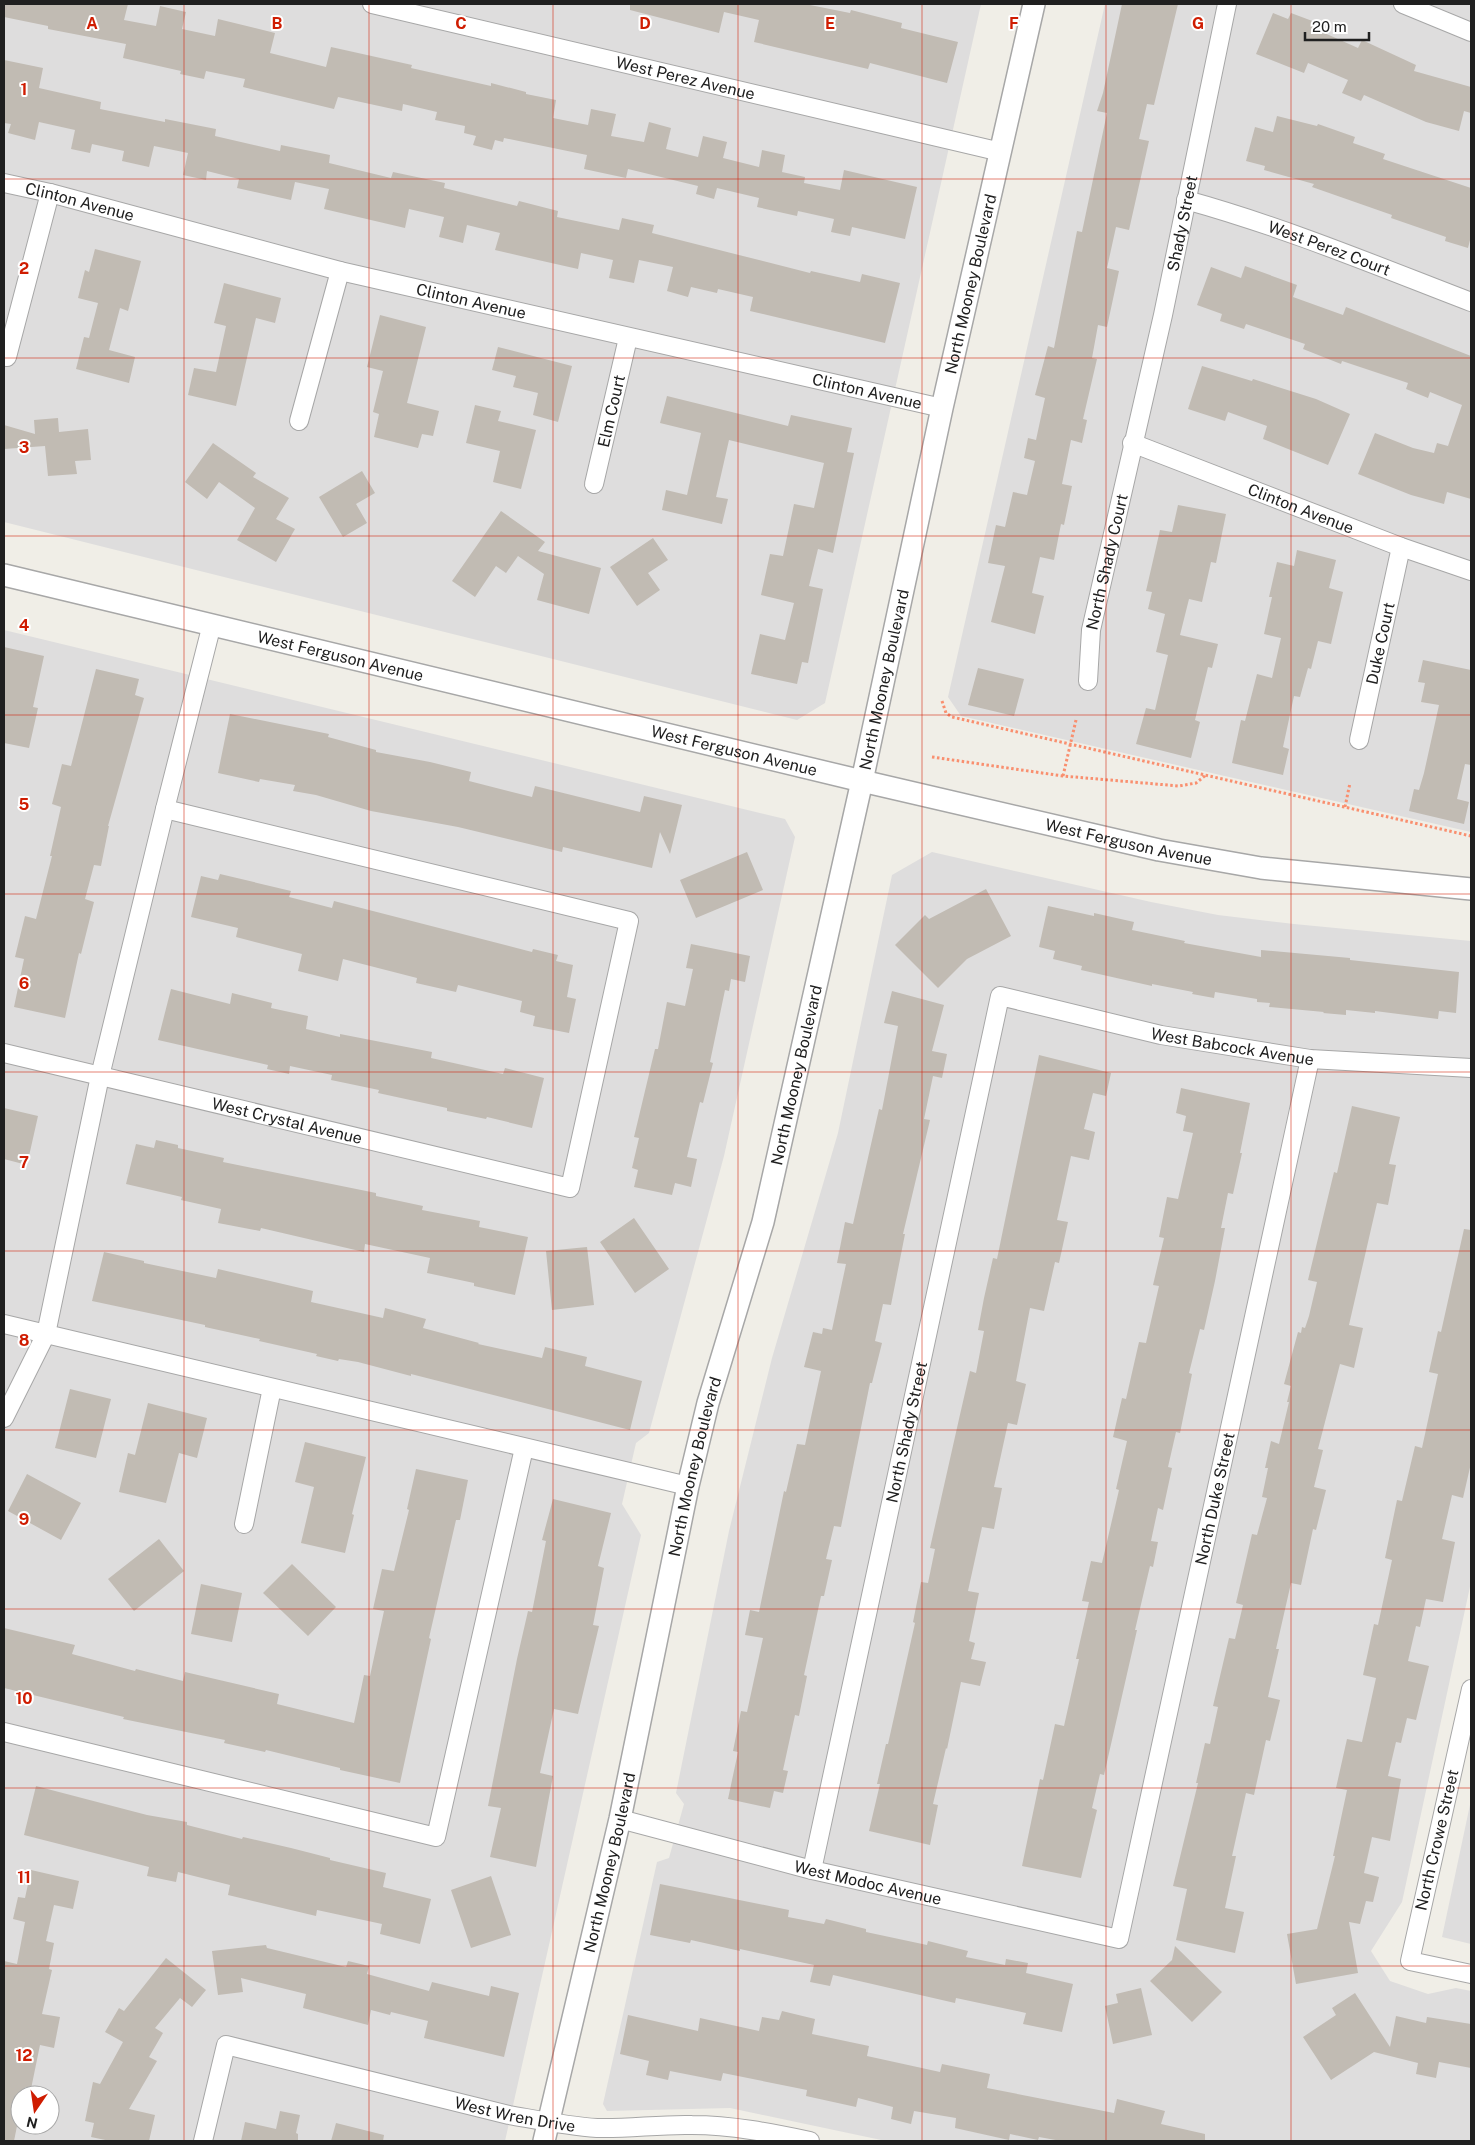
<svg xmlns="http://www.w3.org/2000/svg" width="1475" height="2145" font-family="'Public Sans',sans-serif">
<style>
.residential{fill:#dedddd;fill-rule:evenodd}
.building{fill:#c1bbb3}
.lines{fill:none;stroke-linecap:round;stroke-linejoin:round}
.minor-casing{stroke:#a7a7a7;stroke-width:20}
.tertiary-casing{stroke:#a7a7a7;stroke-width:24}
.path{stroke:#f98f6f;stroke-width:3;stroke-dasharray:2.5 2.5;stroke-linecap:butt}
.minor{stroke:#fff;stroke-width:18}
.tertiary{stroke:#fff;stroke-width:21}
.grid{fill:none;stroke:#cf1c01;stroke-width:1;stroke-opacity:0.55}
.labels{text-anchor:middle;dominant-baseline:central;stroke-width:4;stroke-linejoin:round;paint-order:stroke}
.street-label{font-size:16px;fill:#202020;stroke:#fff}
.grid-label{font-size:16px;text-anchor:middle;font-weight:bold;fill:#cf1c01;stroke:#fff;stroke-width:4;stroke-linejoin:round;paint-order:stroke}
</style>
<rect width="100%" height="100%" fill="#f0eee7"/>
<path class="residential" d="M4 4H981L825 703 797 720 4 522Z
M1105 4H1471V832L961 716 948 697Z
M4 630 785 819 795 837 724 1156 649 1433 636 1443 622 1504 641 1535 505 2141H4ZM20 2095H50V2125H20Z
M932 852 1151 902 1218 915 1294 924 1471 941V1582L1402 1902 1371 1951 1390 1981 1428 1994 1456 1988 1471 1991V2141H886L730 2108 607 2111 603 2104 657 1862 669 1858 684 1804 676 1793 729 1531 772 1358 838 1133 892 875Z
M1471 1800V1944L1442 1937Z"/>
<path class="building" d="M4 4H128L124 20 156 26 160 6 186 12 182 29 215 36 218 19 275 33 270 53 326 67 331 47 412 65 411 68 491 86V83L526 92V94L556 100 553 118 588 125 591 109 616 114 611 136 644 142 649 122 671 128 666 149 698 157 703 136 727 142 723 158 759 167 762 150 785 155 782 172 805 177 804 183 840 190 844 170 917 187 905 239 852 227 850 236 831 232 834 219 798 211 797 216 757 207 759 198 717 188 714 199 696 194 698 186 628 169 626 178 584 169 587 155 504 138 503 142 495 140 492 150 473 145 476 136 464 133 465 126 435 120 437 112 403 104 402 111 338 97 334 109 243 87 245 79 206 71 204 79 180 74 181 71 123 58 126 44 48 29V26L4 17Z
M630 4H805L850 13 851 10 902 23 901 28 958 42 947 83 870 63 868 69 754 42 759 20 724 12 719 33 630 10Z
M1122 4H1178L1154 105 1147 104 1139 139 1149 141 1129 230 1116 227 1107 268 1119 271 1107 327 1098 325 1092 358 1097 359 1083 419 1087 420 1082 443 1071 440 1062 484 1072 486 1064 525 1061 524 1054 560 1040 557 1032 593 1044 596 1035 634 991 622 1005 566 988 563 996 525 1005 527 1013 492 1027 495 1035 461 1024 458 1028 438 1036 440 1045 398 1035 395 1048 346 1054 348 1077 231 1082 232 1107 113 1097 111 1103 93Z
M1273 13 1288 19 1291 13 1323 25 1320 31 1358 48 1362 40 1416 65 1414 71 1471 87V113L1464 111 1459 131 1426 122 1364 95 1361 101 1342 93 1348 80 1308 63 1304 73 1256 54Z
M4 60 43 68 39 88 101 102 100 109 165 122V119L216 129 215 136 280 151 281 145 330 155 329 163 391 178 393 172 445 183 444 188 517 206 519 201 558 211 557 217 619 230 622 218 654 225 652 233 810 273 811 271 860 282 862 274 900 283 885 343 750 311 753 297 718 289 717 293 691 287 688 297 667 291 673 267 639 260 634 283 609 278 613 260 581 253 578 269 538 260 495 250 500 233 467 225 463 243 439 237 444 217 409 209 405 228 324 209 329 189 295 182 291 200 237 188 239 179 207 171 206 180 183 175 188 153 154 146 149 167 122 161 124 151 92 144 90 153 71 149 75 130 39 122 35 140 8 133 11 124 4 123Z
M1277 116 1317 126 1318 124 1355 137 1353 143 1385 154 1383 159 1471 188V236L1468 248 1445 241 1446 237 1391 218 1392 215 1312 187 1314 184 1264 170 1265 166 1246 161 1255 127 1273 132Z
M95 249 141 261 128 311 120 308 109 350 135 357 129 383 76 369 84 337 89 338 98 303 78 298 85 270 89 272Z
M1245 266 1297 285 1293 297 1343 315 1346 307 1471 356V499L1447 492 1444 504 1411 495 1358 474 1375 433 1413 448 1434 453 1437 443 1448 446 1462 405 1430 392 1428 398 1406 389 1408 383 1342 361 1341 364 1303 349 1305 344 1246 324 1244 329 1220 321 1222 314 1197 305 1211 267 1241 278Z
M224 283 281 298 275 323 256 318 236 406 188 395 194 368 216 372 226 326 214 323Z
M380 315 426 327 407 403 439 411 433 436 422 434 418 448 374 437 379 414 373 412 383 371 367 367Z
M498 347 572 366 558 422 533 415 538 393 513 387 516 376 492 370Z
M1202 366 1252 381 1253 379 1316 399 1350 414 1328 465 1263 439 1267 426 1228 412 1225 421 1188 409Z
M667 396 788 426 791 415 852 428 847 452 854 453 833 553 818 549 809 586 823 589 808 663 802 662 797 684 751 674 760 634 785 640 794 603 761 595 770 554 783 556 794 504 814 508 824 463 729 440 716 497 728 499 722 524 662 510 666 490 687 495 701 433 660 423Z
M475 405 501 411 498 421 536 430 521 489 493 482 500 451 466 443Z
M58 418 59 432 88 429 91 460 75 461 77 474 48 476 45 446 4 449V425L35 434 34 420Z
M213 443 256 473 253 477 289 498 276 519 295 529 276 562 237 540 255 508 219 482 207 499 185 482Z
M362 471 375 493 356 504 367 523 343 537 319 497Z
M1178 505 1226 514 1216 563 1211 562 1202 602 1189 599 1180 635 1218 644 1212 668 1208 667 1195 720 1200 722 1191 758 1136 744 1146 708 1155 710 1168 655 1156 652 1165 614 1148 609 1152 592 1146 591 1160 530 1172 532Z
M501 511 545 542 538 551 601 568 589 614 537 600 544 574 518 556 506 573 496 566 475 597 452 581Z
M653 538 668 560 648 573 660 590 637 606 610 567Z
M1297 550 1336 560 1329 588 1343 592 1331 644 1318 641 1311 669 1308 668 1300 697 1294 696 1283 747 1289 749 1283 775 1232 763 1241 720 1245 721 1257 674 1272 678 1281 638 1264 634 1272 597H1269L1277 562 1294 566Z
M4 647 44 656 33 707 38 708 29 748 4 743Z
M1423 660 1471 670V765L1465 764 1457 799 1469 802 1464 824 1409 811 1414 789 1419 790 1424 773 1439 705 1421 702 1425 683 1418 682Z
M978 668 1024 679 1014 716 968 705Z
M96 669 139 679 135 695 144 698 108 826H109L101 866 94 865 85 899 94 902 81 954 79 953 65 1018 14 1007 24 959 15 957 25 916 36 919 52 856H50L61 807 52 804 62 764 71 766Z
M230 714 329 734 328 737 376 750V752L430 762 471 772 469 781 532 797 535 786 640 812 644 796 682 805 670 854 660 832 652 868 563 847 562 852 458 827 371 811 316 795 293 791 295 785 260 779 259 782 218 773Z
M747 852 763 890 696 918 680 880Z
M220 874 291 891 289 897 332 908 334 901 532 952 533 949 558 955 556 961 573 965 567 997 576 999 569 1033 533 1026 535 1016 520 1012 522 1001 458 985 456 992 416 983 417 978 343 959 338 981 298 971 302 954 236 937 238 928 191 917 201 876 218 880Z
M986 889 1011 936 967 959 938 988 895 945 925 915 929 919Z
M1048 906 1094 916V913L1134 922 1132 930 1185 941 1184 943 1261 957V950L1350 958V960L1459 972 1456 1013 1439 1011 1438 1019 1375 1011V1013L1346 1010V1015L1323 1013 1324 1012 1269 1007 1270 1003 1257 1002V999L1215 992 1214 998 1192 994 1193 992 1152 984V986L1081 970 1082 966 1053 959 1055 951 1039 947Z
M691 944 750 956 745 982 731 979 729 991 725 990 710 1062 713 1063 703 1103 700 1102 687 1157 697 1159 691 1187 675 1183 672 1195 634 1187 638 1170 632 1168 639 1138 634 1137 655 1049H658L667 1002 685 1006 693 969 686 968Z
M171 989 230 1004 232 993 272 1003 271 1008 308 1016 306 1029 340 1037V1034L432 1052 431 1058 503 1074 505 1068 544 1078 532 1128 487 1117 486 1119 447 1111V1108L378 1093 379 1090 331 1080 332 1075 290 1066 289 1074 267 1069 268 1065 158 1040Z
M892 991 944 1005 932 1051 947 1054 942 1078 933 1076 924 1119 930 1120 903 1234H905L891 1305 883 1304 875 1341 882 1343 872 1383H870L841 1527 834 1526 826 1559 832 1560 824 1596H821L804 1675 807 1676 799 1716 795 1715 783 1770 788 1771 783 1793 774 1791 770 1808 728 1799 738 1752 733 1751 741 1711 747 1712 763 1638 745 1635 750 1610 759 1612 784 1491 786 1492 797 1444 805 1445 821 1371 804 1367 813 1332 822 1334 823 1328 832 1330 846 1264 837 1263 845 1222 853 1224 879 1109 882 1110 898 1026 884 1023Z
M1039 1055 1111 1073 1106 1096 1093 1093 1084 1129 1095 1132 1089 1160 1071 1156 1057 1220 1068 1222 1059 1263 1055 1262 1044 1311 1030 1308 1016 1381 1026 1384 1017 1425 1008 1423 994 1487 1002 1488 994 1529 982 1527 968 1591 979 1593 969 1641 975 1643 971 1659 986 1662 980 1686 961 1682 947 1749 946 1748 933 1804 938 1805 930 1845 869 1831 880 1784H877L886 1744H888L915 1623 913 1622 921 1582 928 1583 935 1549 930 1548 959 1419 970 1371 976 1373 984 1331 978 1330 984 1298 993 1258 997 1259Z
M1181 1088 1250 1103 1240 1153H1242L1233 1194 1228 1193 1221 1228H1225L1215 1281 1204 1330 1200 1329 1189 1373 1192 1374 1180 1433 1176 1432 1168 1467 1172 1468 1163 1510 1158 1508 1151 1541 1158 1542 1153 1567 1150 1566 1135 1630H1137L1104 1775 1100 1774 1092 1808 1097 1810 1081 1878 1022 1866 1040 1779 1043 1780 1055 1724 1064 1726 1079 1659H1076L1089 1602 1082 1601 1091 1561 1102 1563 1119 1490 1116 1489 1127 1441 1113 1437 1122 1398 1126 1399 1139 1342 1146 1343 1159 1286 1153 1285 1164 1238 1159 1237 1167 1197 1178 1199 1193 1133 1183 1131 1186 1116 1176 1113Z
M1352 1106 1400 1117 1389 1164 1396 1165 1388 1205 1377 1203 1349 1325 1363 1328 1354 1368 1340 1364 1318 1449 1323 1450 1314 1487 1326 1490 1316 1530 1313 1529 1301 1585 1291 1583 1276 1649H1279L1268 1697 1280 1700 1270 1741 1266 1740 1254 1795 1246 1793 1232 1856H1236L1225 1908 1244 1912 1235 1953 1176 1940 1187 1889 1173 1886 1198 1783H1196L1205 1743 1210 1744 1218 1707 1213 1706 1229 1638 1235 1639 1243 1605 1236 1603 1252 1534 1257 1535 1267 1498 1262 1497 1268 1468H1265L1271 1441 1279 1444 1289 1402H1287L1291 1386 1284 1384 1298 1332 1301 1333 1302 1327 1305 1328 1309 1316 1317 1282 1308 1280 1334 1172 1337 1173Z
M4 1108 38 1116 27 1165 4 1159Z
M156 1140 178 1145V1148L224 1158 223 1162 376 1193V1196L423 1206 422 1210 480 1221 479 1227 528 1237 515 1295 474 1286V1283L427 1273 430 1258 365 1244 364 1252 261 1228 260 1231 218 1223 221 1209 181 1200 182 1197 126 1184 136 1144 154 1148Z
M634 1218 669 1269 635 1293 600 1242Z
M1464 1229 1471 1230V1463L1463 1498 1452 1495 1442 1539 1455 1542 1443 1602 1426 1599 1420 1627 1416 1626 1408 1661 1429 1666 1416 1720 1407 1718 1401 1743 1396 1742 1388 1776 1401 1779 1390 1841 1372 1837 1364 1873 1379 1877 1373 1902 1366 1901 1360 1924 1349 1922 1358 1973 1296 1984 1287 1934 1317 1929 1335 1856H1333L1347 1790 1336 1788 1347 1739 1362 1742 1376 1678 1363 1675 1374 1624 1378 1625 1392 1560 1385 1558 1397 1500 1402 1501 1415 1446 1422 1448 1438 1374 1429 1372 1438 1331 1441 1332Z
M587 1247 594 1305 552 1310 546 1251Z
M104 1252 144 1261V1263L216 1278 218 1269 313 1291 311 1302 383 1318 385 1308 426 1319 423 1328 479 1343 478 1344 542 1358 545 1347 587 1357 585 1366 642 1381 630 1430 411 1374V1376L358 1362 339 1359 338 1361 316 1356 317 1354 259 1341 260 1339 205 1327V1325L92 1301Z
M70 1389 111 1399 96 1458 55 1448Z
M148 1403 207 1418 197 1458 179 1453 166 1503 119 1492 128 1453 135 1455Z
M305 1442 366 1457 352 1514 354 1515 345 1553 301 1543 314 1487 295 1482Z
M416 1469 468 1480 460 1520H456L440 1590 429 1638 431 1639 400 1783 340 1770V1768L266 1750 265 1752 224 1743 225 1740 123 1719 124 1717 4 1688V1628L75 1645 72 1654 135 1671 136 1669 183 1681 185 1672 279 1694 277 1704 354 1723 364 1675 370 1676 384 1611 373 1609 382 1569 394 1571 409 1510 407 1509Z
M27 1474 81 1503 61 1540 8 1511Z
M553 1499 611 1513 598 1566 604 1568 593 1625 599 1626 578 1714 554 1709 540 1773 553 1776 536 1867 490 1857 501 1808 488 1806 517 1659 528 1611 532 1612 546 1541 542 1540Z
M159 1539 184 1571 134 1611 108 1579Z
M292 1564 336 1607 308 1636 263 1593Z
M201 1584 242 1593 232 1642 191 1634Z
M36 1786 147 1815 187 1822V1825L242 1839 243 1837 291 1848 330 1858V1860L386 1873 383 1887 431 1899 420 1944 380 1934 382 1924 317 1910 316 1916 228 1895 230 1885 178 1872 176 1882 147 1876 149 1867 24 1835Z
M31 1870 79 1881 73 1909 54 1905 46 1941 54 1943 49 1969 52 1970 42 2014 60 2017 54 2048 40 2045 31 2089 25 2087 23 2095H20V2111L14 2141H4V1961L17 1964 25 1922 13 1919 18 1897 25 1898Z
M491 1876 511 1935 471 1948 451 1890Z
M660 1884 789 1910 788 1917 824 1924 826 1919 866 1929V1932L927 1945 928 1941 968 1951 966 1957 1005 1965 1006 1959 1028 1963 1026 1973 1073 1984 1062 2032 1023 2024 1026 2013 956 1998 955 2003 833 1975 830 1986 810 1982 814 1965 740 1949V1951L691 1940 690 1943 650 1935Z
M266 1945 267 1948 346 1967 348 1961 369 1966 367 1974 429 1991 432 1982 489 1996 491 1986 519 1993 504 2057 424 2038 428 2021 391 2012 390 2015 371 2010 368 2025 303 2008 306 1994 241 1978 243 1992 218 1995 212 1951Z
M1175 1946 1222 1992 1192 2022 1150 1981 1172 1960Z
M166 1958 206 1990 192 2007 180 1998 155 2028 163 2033 149 2057 157 2061 129 2109 155 2115 149 2141H110L91 2137 94 2123 85 2121 93 2082 100 2084 123 2042 105 2032 119 2008 124 2011Z
M1141 1988 1152 2035 1113 2044 1105 2006 1118 2003 1116 1994Z
M1355 1993 1390 2047 1396 2016 1426 2023 1427 2017 1471 2024V2068L1439 2062 1436 2078 1416 2074 1418 2063 1374 2052 1331 2080 1303 2037 1336 2015 1332 2008Z
M782 2011 815 2019 812 2034 869 2046 867 2056 940 2072 942 2064 990 2074 987 2088 1114 2113 1117 2099 1165 2111 1161 2124 1205 2134V2141H1061L1039 2137 1038 2140 1010 2134 1009 2140 955 2128 956 2118 914 2111 911 2124 891 2119 893 2107 858 2098 856 2107 806 2096 807 2090 723 2073 721 2081 670 2071 668 2080 646 2075 649 2061 620 2054 628 2015 698 2031 700 2018 759 2031 762 2017 779 2020Z
M280 2111 300 2115 296 2133 298 2134V2141H241L245 2122 276 2129Z
M336 2123 384 2135 383 2141H331Z"/>
<g class="lines">
<defs>
<g id="minor">
<path id="s1" d="M372 4 1001 152"/>
<path d="M1403 4 1471 32"/>
<path id="s2" d="M4 183 50 193 340 271 942 408"/>
<path id="s3" d="M1186 200C1284 227 1377 266 1471 302"/>
<path d="M7 357 50 193"/>
<path d="M299 421 340 271"/>
<path id="s4" d="M1132 443 1401 547 1471 571"/>
<path id="s5" d="M594 484 628 338"/>
<path id="s6" d="M1088 681 1091 630 1163 315 1227 4"/>
<path id="s7" d="M1359 740 1401 547"/>
<path id="s8" d="M4 1053 570 1188 629 921 165 809"/>
<path d="M4 1324 688 1486"/>
<path d="M4 1418 46 1334 100 1076 165 809 212 624"/>
<path d="M244 1524 272 1388"/>
<path d="M1471 1689 1410 1961 1471 1974"/>
<path d="M4 1732 436 1837 524 1448"/>
<path id="s9" d="M620 1819 812 1870 1119 1939 1310 1059"/>
<path id="s10" d="M812 1870 1000 996 1161 1035 1310 1059 1471 1068"/>
<path id="s11" d="M203 2141 226 2045 509 2115C538 2120 567 2126 597 2128 629 2129 660 2124 692 2125 732 2125 771 2133 810 2141"/>
</g>
<g id="tertiary">
<path id="s12" d="M4 575 862 781 1159 850 1261 868 1471 889"/>
<path id="s13" d="M544 2141 620 1819 688 1486 708 1403 763 1222 862 781 942 408 1034 4"/>
</g>
</defs>
<use href="#minor" class="minor-casing"/>
<use href="#tertiary" class="tertiary-casing"/>
<path class="path" d="M942 701 946 713 952 717 1471 836
M932 757 1063 776 1179 786 1196 783 1206 775
M1063 776 1076 720
M1345 807 1350 783"/>
<use href="#minor" class="minor"/>
<use href="#tertiary" class="tertiary"/>
</g>
<path class="grid" d="M184 4V2141M369 4V2141M553 4V2141M738 4V2141M922 4V2141M1106 4V2141M1291 4V2141M4 179H1471M4 358H1471M4 536H1471M4 715H1471M4 894H1471M4 1072H1471M4 1251H1471M4 1430H1471M4 1609H1471M4 1788H1471M4 1966H1471"/>
<g class="labels">
<g class="street-label">
<text stroke="none"><textPath href="#s1" startOffset="322">West Perez Avenue</textPath></text>
<text stroke="none"><textPath href="#s2" startOffset="78">Clinton Avenue</textPath></text>
<text stroke="none"><textPath href="#s6" startOffset="468">Shady Street</textPath></text>
<text stroke="none"><textPath href="#s3" startOffset="151">West Perez Court</textPath></text>
<text stroke="none"><textPath href="#s13" startOffset="1906">North Mooney Boulevard</textPath></text>
<text stroke="none"><textPath href="#s2" startOffset="482">Clinton Avenue</textPath></text>
<text stroke="none"><textPath href="#s2" startOffset="888">Clinton Avenue</textPath></text>
<text stroke="none"><textPath href="#s5" startOffset="75">Elm Court</textPath></text>
<text stroke="none"><textPath href="#s4" startOffset="181">Clinton Avenue</textPath></text>
<text stroke="none"><textPath href="#s6" startOffset="121">North Shady Court</textPath></text>
<text stroke="none"><textPath href="#s7" startOffset="99">Duke Court</textPath></text>
<text stroke="none"><textPath href="#s12" startOffset="346">West Ferguson Avenue</textPath></text>
<text stroke="none"><textPath href="#s13" startOffset="1501">North Mooney Boulevard</textPath></text>
<text stroke="none"><textPath href="#s12" startOffset="751">West Ferguson Avenue</textPath></text>
<text stroke="none"><textPath href="#s12" startOffset="1156">West Ferguson Avenue</textPath></text>
<text stroke="none"><textPath href="#s10" startOffset="1132">West Babcock Avenue</textPath></text>
<text stroke="none"><textPath href="#s13" startOffset="1096">North Mooney Boulevard</textPath></text>
<text stroke="none"><textPath href="#s8" startOffset="291">West Crystal Avenue</textPath></text>
<text stroke="none"><textPath href="#s10" startOffset="448">North Shady Street</textPath></text>
<text stroke="none"><textPath href="#s13" startOffset="691">North Mooney Boulevard</textPath></text>
<text stroke="none"><textPath href="#s9" startOffset="964">North Duke Street</textPath></text>
<text transform="translate(1437 1840) rotate(-77)">North Crowe Street</text>
<text stroke="none"><textPath href="#s13" startOffset="286">North Mooney Boulevard</textPath></text>
<text stroke="none"><textPath href="#s9" startOffset="256">West Modoc Avenue</textPath></text>
<text stroke="none"><textPath href="#s11" startOffset="396">West Wren Drive</textPath></text>
</g>
</g>
<g class="grid-label">
<text x="92" y="29">A</text>
<text x="277" y="29">B</text>
<text x="461" y="29">C</text>
<text x="645" y="29">D</text>
<text x="830" y="29">E</text>
<text x="1014" y="29">F</text>
<text x="1198" y="29">G</text>
<text x="24" y="95">1</text>
<text x="24" y="274">2</text>
<text x="24" y="453">3</text>
<text x="24" y="631">4</text>
<text x="24" y="810">5</text>
<text x="24" y="989">6</text>
<text x="24" y="1168">7</text>
<text x="24" y="1346">8</text>
<text x="24" y="1525">9</text>
<text x="24" y="1704">10</text>
<text x="24" y="1883">11</text>
<text x="24" y="2061">12</text>
</g>
<rect width="1475" height="2145" fill="none" stroke="#202020" stroke-width="10"/>
<g transform="translate(35 2110) rotate(193)"><circle r="24" fill="#ffffff" stroke="#a6a6a6"/>
<path d="M0-4L9 19L0 12L-9 19Z" fill="#cf1c01"/>
<text y="-8" font-size="14" font-weight="bold" text-anchor="middle" fill="#202020">N</text>
</g>
<path d="M1305 32v8h64v-8" fill="none" stroke="#202020" stroke-width="2.5"/>
<text x="1312" y="32" font-size="15" fill="#202020" stroke="#ffffff" stroke-width="4" paint-order="stroke">20 m</text>
</svg>
